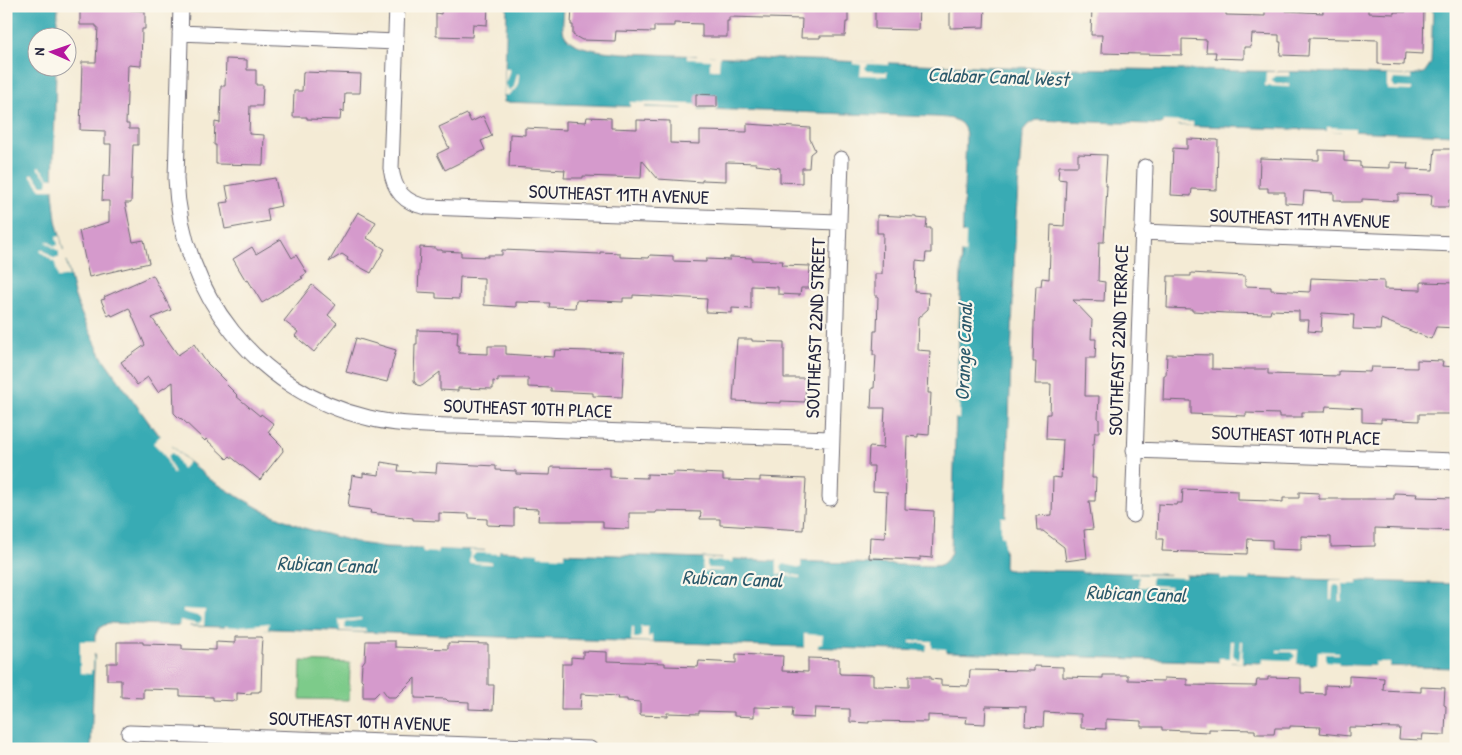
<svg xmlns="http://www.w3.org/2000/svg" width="1462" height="755" font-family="'Patrick Hand',sans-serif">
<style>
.green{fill:#7dcb8a;stroke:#507662}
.water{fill:#39abb4;stroke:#2e6678}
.pier{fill:#f4ebd5}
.building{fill:#d59acc}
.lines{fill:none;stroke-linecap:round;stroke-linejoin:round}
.minor-casing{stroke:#6c6871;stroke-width:17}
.minor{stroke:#fff;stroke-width:15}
.labels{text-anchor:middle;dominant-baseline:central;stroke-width:4.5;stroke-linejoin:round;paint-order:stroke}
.street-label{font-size:19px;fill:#22223b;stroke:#fbf7ec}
.water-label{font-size:20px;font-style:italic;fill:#2b596b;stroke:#fbf7ec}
</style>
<rect width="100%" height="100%" fill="#fbf7ec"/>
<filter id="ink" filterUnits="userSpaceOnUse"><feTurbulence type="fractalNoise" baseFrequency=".02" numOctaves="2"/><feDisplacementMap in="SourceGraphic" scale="10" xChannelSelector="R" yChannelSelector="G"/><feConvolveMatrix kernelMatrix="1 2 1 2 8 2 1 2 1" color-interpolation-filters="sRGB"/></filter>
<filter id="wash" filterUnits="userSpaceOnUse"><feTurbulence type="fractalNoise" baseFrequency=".0096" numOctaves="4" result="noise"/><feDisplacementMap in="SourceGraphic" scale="20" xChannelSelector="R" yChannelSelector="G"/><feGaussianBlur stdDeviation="1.12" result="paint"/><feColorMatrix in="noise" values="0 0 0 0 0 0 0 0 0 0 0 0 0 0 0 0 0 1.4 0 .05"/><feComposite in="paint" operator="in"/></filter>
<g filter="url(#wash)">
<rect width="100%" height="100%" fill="#f4ebd5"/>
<path class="green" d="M301 661 350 663 349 700 300 699Z"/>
<path class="water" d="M6 6H58L57 37 38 38V68H56L53 192 56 220 74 294 81 313 102 357 155 431 171 445 189 462 211 480 232 493 264 511 304 528 359 543 385 547 934 566C943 566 948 560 951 552L966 135C964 118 949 118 935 117L504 102 507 6H564C564 14 562 22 563 30 566 50 606 51 622 53L998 67 1310 72 1411 76 1424 73 1431 63 1433 6H1456V135L1036 120C1029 123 1024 127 1022 135L1016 215 1004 566 1005 569 1010 570 1081 571 1082 573H1097V572L1123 573 1456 584V668L1192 661 926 651 528 638 108 623 99 628 95 636 91 749H6Z"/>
<path class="pier" d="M697 53H709V56H720L719 69H710V60L687 59V55L697 56Z
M853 61 888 62V65L868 64 865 68 868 71 887 72V76L860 75 861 65 853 64Z
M505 68H510L506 84 509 91 514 87 517 74H519L518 87 509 95H504Z
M1266 72H1289V76H1276L1271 80 1276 84H1289V87L1265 86Z
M1387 75 1411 76V80L1394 79 1392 84 1394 87 1411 88V91L1387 90Z
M630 102 717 105V109L699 108 698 111 683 110 682 108 645 106V109L630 108Z
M1163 121 1193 122V126L1178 125V128L1163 127Z
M1327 127 1355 128V134H1341V131H1327Z
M38 167 40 168 49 178H55V189H41L31 176V174H33L42 185H47L48 179 38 169Z
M960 234H966L965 269V253L959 252Z
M60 236 63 250H65L68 261H66L69 276 58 278 55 263 40 251 42 249 53 258H59V252L46 242 48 241 54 246 58 245 56 237Z
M957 386H960L959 419 953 418V406L956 405Z
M162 434 173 443 171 445 189 462 182 469 175 456 172 453 169 455 168 459 175 473 173 474 163 453 153 443Z
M1001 517H1008L1007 548H1004V536H1001Z
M423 546 460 548 459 550 438 549V553L423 552Z
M486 548 499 549V554L476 553 472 557 475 561 491 562V564L469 563 470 550 485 551Z
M521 549 564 551V557L538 556V553L521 552Z
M721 556 733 557 732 562 707 561V568L723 569V571H702L703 558 721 559Z
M777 558 801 559V568L784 564 781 567 783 573 800 576V578L777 574Z
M1170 572H1185V578L1151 577V585L1170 586V589L1139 587V577H1131V574L1169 575Z
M1221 573 1260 575V577H1250V580L1220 579Z
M1343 578H1357V584H1343L1342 601H1340V587L1336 584 1333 587 1332 600H1330V580H1343Z
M183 609 205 610 204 626 190 625 189 627H179L180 620 198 624 202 620 201 617 183 612Z
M361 618V620L346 622 345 628 347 629 365 628 366 632 340 631 339 620Z
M269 623 268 629H225V626L239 627 240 626Z
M632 627H634V638H639L641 636V629L640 627H649L648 629V637L652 635V642L631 641Z
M804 634 823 635 822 644 818 645V650H804Z
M80 641H97L96 653H94L93 670H91V674L80 673Z
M910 641H932V648L946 649V654L913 652V650L926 651 927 645 925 643H910Z
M1231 641H1234L1233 655 1237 659 1240 654 1241 641H1243L1242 663 1231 662 1230 665H1219V658H1230Z
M1277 650H1298L1297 664H1309V667L1262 666 1263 659 1291 660 1295 656 1291 652H1277Z
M1318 651 1339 652V654H1326V661L1338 662 1339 665 1374 666 1375 662H1389V669L1314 667V664H1317Z"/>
<g id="blocks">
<path class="building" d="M80 6H130V10L145 11V29H142L141 66 128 65 126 124H129V129H138V145H133L131 203H125L133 242 144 240 149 263 89 277 79 231 109 222V201H102L103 176H110L111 144H105V131L80 130 82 62H96L98 27H96V25H80Z
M442 6H488L487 25 473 24 472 37 436 36V13L441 14Z
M572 6H848V22H846L845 36H820V38H801L802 19 729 17V21H727V37H702V24L674 23V26H654V32L616 31 615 41 582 40 573 35V25H571Z
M875 6H919L918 30 875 29Z
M950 6H985L984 27 950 28Z
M1092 6H1226V15L1265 16V6H1286V11L1323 13V8L1344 9V6L1368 7V13L1394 14V12H1406V6L1424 7 1423 54 1405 53 1404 65 1378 64V40L1309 38 1308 56 1280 55 1281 42H1279V35L1252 34 1251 47H1244V59L1215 58 1216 52H1206L1207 40 1182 39V55L1101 53 1102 35H1091Z
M226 59 247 60V70H256V85H263L262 106H250L249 134 264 135 263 165 216 164V145H214L215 122 220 123 221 86H225Z
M303 72 361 74 360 93H345L344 112 341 111 340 120 307 119V117H293L294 91H302Z
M696 94 717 95V107H696Z
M467 114 471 122 483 116 492 136 481 141 485 150 445 170 437 154 449 148 439 127Z
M587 117 611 118V128L637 129V120L670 121V143L700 144V131L747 132V124L810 128V139L815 150 810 154 809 168H802V183L780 182V168L756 165 757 163 726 162V181L702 180V182L658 179 642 160 641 178 583 176V178H564L565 170 509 167 510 134 525 135V128L566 130V121L586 122Z
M1187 139 1218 140 1217 190 1192 189 1191 196 1171 195 1173 148 1187 149Z
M1435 149H1456V200H1449V207H1431L1432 195 1398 194V201L1362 199V202H1341V200H1334V193L1304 191 1303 204 1285 203V192H1268V188H1259L1260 158 1319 160V150L1344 151V161L1360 162V167L1390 168V162L1408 163 1407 169 1433 170Z
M1078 154 1107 155 1105 186H1107L1104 242H1099L1098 281 1105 282 1104 301 1073 300 1092 320 1091 339H1096L1095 358H1086L1085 396H1099L1098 419H1099V432H1095L1094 444H1093L1092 478H1096L1095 501H1089L1093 529 1084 530 1087 558 1066 561 1064 547 1043 531H1037L1036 516 1052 515 1053 477 1061 478 1063 440 1046 439 1047 414H1050L1051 384H1035L1036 362H1033L1034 323 1036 286H1041L1042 278 1049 279 1051 225 1064 226 1066 180 1058 179 1059 166H1078Z
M275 178 281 206 267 209 269 221 225 229 220 203 229 202 226 186Z
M358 212 376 222 367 238 385 249 371 273 347 260 348 258 342 254 329 262Z
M877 215 916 217V218L927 219 926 228H931V253H926L925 262 916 261 915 292 929 293 928 309 918 318 917 350 930 351 928 393H931L929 435 918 434V437L907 436 905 509 934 511 932 558 920 557V560L869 558 870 537 885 538 887 492 873 491 874 466H868L869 447 883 448 885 408H871L872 388H874L876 355H873L874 331H877L878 296H875V274H882L883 233H877Z
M281 239 292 258 296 255 307 273 301 277 303 278 262 303 248 280 246 281 233 259 252 247 256 254Z
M420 247 436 248V250H442V251L461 252V256L488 257V255H502V250L600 254V252L620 253V257L649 258 650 255 673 256V261L706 262V259L730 260V257L752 258V260L783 261 782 265 810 266 809 288H801L800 295 778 294V287L751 286V309L732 308V313L706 312 707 299 633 295V298H623V302L576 300 575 308 549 307 550 303 516 302V307L484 305V278L460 277 459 299 436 298V293L418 292Z
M1191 273 1245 276V286L1271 287V290L1310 292 1311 278 1384 281V289L1421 290V282L1456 283V328L1436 327 1431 339 1381 319 1380 330 1353 329 1354 315 1322 313 1321 332 1308 331 1309 320H1299V311L1271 310 1270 314 1226 313 1192 311V309L1167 308 1168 276H1191Z
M153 275 171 310 152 318 178 355 194 344 206 362 227 383 226 384 237 395 236 396 260 416 261 414 274 424 268 432 282 446 283 451 260 480 230 456 227 459 206 439 205 441 182 419 179 418 174 413 173 382 158 392 148 377 137 385 121 362 145 345 129 308 112 316 111 314 108 316 101 300 105 299 104 297Z
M312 285 336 305 328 315 337 323 314 352 295 336 298 332 284 321Z
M417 330 458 331 457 345H459V353L488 354V346H506V354L520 355 554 357 555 350 624 352 622 397 593 396V393L551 391V388L528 387V378H498V382L493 381V389L458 388V391L440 390V372L422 386 417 385 414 381 415 344H417Z
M356 338 396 350 387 382 346 372Z
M737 339H752V341L784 342V378H806L805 402 781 401V403L733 401Z
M1167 354 1212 355V369L1244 370V369H1268V374L1339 376V371L1370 372 1371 367 1417 368V360L1443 361 1442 366 1456 367V414H1419V421L1381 419V423L1362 422V408L1326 406 1325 412H1302V417H1279V414L1246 413V416L1191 414V401L1163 400 1164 375H1166Z
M381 462 399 465 398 471 436 473 437 463 496 466V470L516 471V474L550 475 551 467 610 468V477L647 478V474L673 475V472L723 474V480L760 481V477L806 479 803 530 720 525V519H700L701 512 656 511V513H629V529L603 528V521H538L539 509 514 508V526L487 525V519L469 518V514L439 513V521L413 520V518L370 513 371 510 348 507 352 475 363 477V473L379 475Z
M1183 489 1238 491V500L1272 501 1283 502V498H1299V492L1319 493V499H1394V493L1417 494 1416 497 1456 498V531L1375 528V546L1331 547V537L1301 536V550L1272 549V540L1248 539 1247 554 1162 551 1163 539H1157L1158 504 1176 505 1177 503H1182Z
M235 637H262L261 654H262L261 691H259V692H251V694L237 693V701L213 700V697L180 696V690L143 689V698L121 697V680H107V663H117V642H143V644L182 645V649L216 650V642L235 643Z
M366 641H395V647L448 649V643L488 644V685H494L493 710 469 709V702L448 701 446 699 415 698V678L396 697H388L382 689 374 697H363V681L361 679 362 664 365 660Z
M583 651 607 652V661L665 663V666L698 667 699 661 736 663V654L783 656 782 671 808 672V658L839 659V673H840V674L873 675V685H876V686L909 687V676H930V679L941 680V685L968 686V684H969L970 670 1034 671V666L1063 667V677L1103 678V675H1128V680L1164 681V678L1187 679V685L1256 686 1257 680H1268V677L1301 678V693L1325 694V685L1349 686V676L1384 678 1383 690 1421 692V687L1445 688 1444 705 1446 706 1445 735 1423 734 1422 740 1399 739 1400 728 1349 727V736L1320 733 1321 727 1290 726V728H1275L1274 734H1255V730L1209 729V732L1165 730H1162V727H1141V721L1106 719V729L1081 728V714L1044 712 1043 727 1025 726 1026 707 986 706 985 724 966 723 967 717 928 715V722L869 721V723L850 722V709L815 708 814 718 792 717 793 708 754 707V717L734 716V712L699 711V714L667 713V716L640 715V702L627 701V699H617L618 696 581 694 580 710H561L562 664H571V657L583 658Z"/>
</g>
</g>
<g filter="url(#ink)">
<use href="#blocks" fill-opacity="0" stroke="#6c6871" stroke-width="1"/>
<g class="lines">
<defs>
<path id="minor" d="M181 6 176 179C181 293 257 392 369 418 396 425 425 425 453 426 491 427 530 428 568 430 656 433 743 436 831 439
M397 6 391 168C394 191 404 203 427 207L838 222
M180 33 396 42
M1142 232 1456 244
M1134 450 1456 461
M830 498 841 159
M1133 515 1145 167
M129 733 590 749"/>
</defs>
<use href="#minor" class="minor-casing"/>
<use href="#minor" class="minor"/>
</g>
</g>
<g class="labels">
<g class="street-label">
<text transform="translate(619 194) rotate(2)">SOUTHEAST 11TH AVENUE</text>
<text transform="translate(1300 218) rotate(2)">SOUTHEAST 11TH AVENUE</text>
<text transform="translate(815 328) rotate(-88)">SOUTHEAST 22ND STREET</text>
<text transform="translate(1118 340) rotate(-88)">SOUTHEAST 22ND TERRACE</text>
<text transform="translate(528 408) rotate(2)">SOUTHEAST 10TH PLACE</text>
<text transform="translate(1296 435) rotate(2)">SOUTHEAST 10TH PLACE</text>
<text transform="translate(360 721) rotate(2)">SOUTHEAST 10TH AVENUE</text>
</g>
<g class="water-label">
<text transform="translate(998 76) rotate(2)">Calabar Canal West</text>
<text transform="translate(963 352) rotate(-88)">Orange Canal</text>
<text transform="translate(327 564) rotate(2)">Rubican Canal</text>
<text transform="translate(732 578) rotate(2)">Rubican Canal</text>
<text transform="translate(1136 593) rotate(2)">Rubican Canal</text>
</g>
</g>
<rect width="1462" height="755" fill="none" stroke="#fbf7ec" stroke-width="25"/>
<g transform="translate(52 52) rotate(272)"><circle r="24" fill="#fbf7ec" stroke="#a4a2a5"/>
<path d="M0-4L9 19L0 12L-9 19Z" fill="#b5179e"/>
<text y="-8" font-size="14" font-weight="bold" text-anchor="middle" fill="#22223b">N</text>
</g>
</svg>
